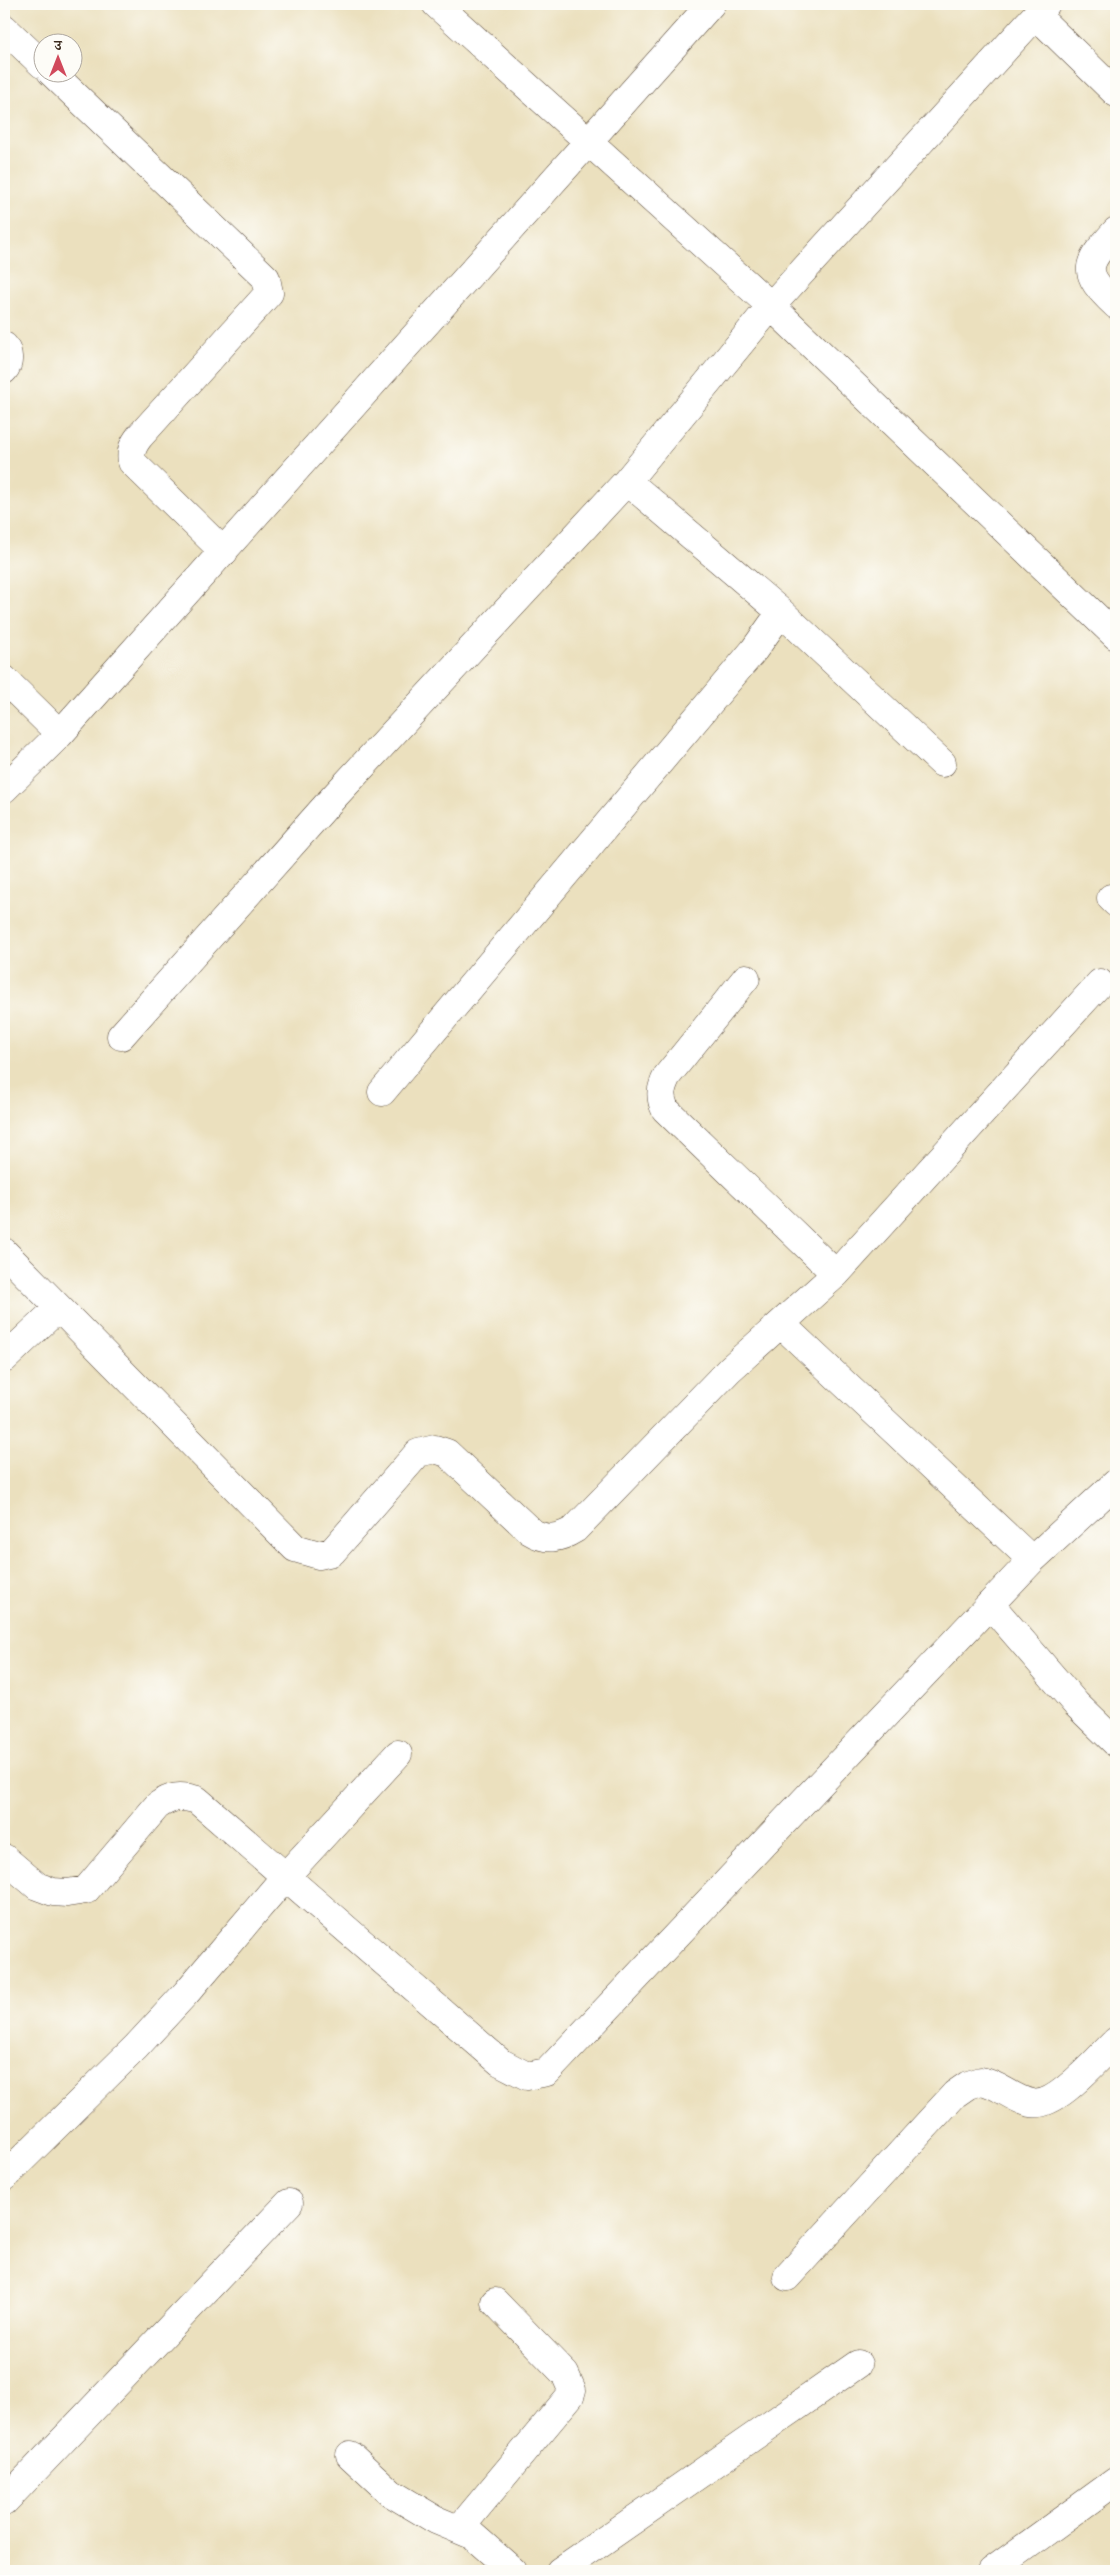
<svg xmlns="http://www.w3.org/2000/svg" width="1120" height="2575" font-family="Alegreya,'Noto Serif Devanagari',serif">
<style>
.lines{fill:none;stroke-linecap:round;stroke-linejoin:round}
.minor-casing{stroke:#554536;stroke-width:29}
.minor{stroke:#fff;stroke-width:28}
</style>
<rect width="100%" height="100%" fill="#fdfcf7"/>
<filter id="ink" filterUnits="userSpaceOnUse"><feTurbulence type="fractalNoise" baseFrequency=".02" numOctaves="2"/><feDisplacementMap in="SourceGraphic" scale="10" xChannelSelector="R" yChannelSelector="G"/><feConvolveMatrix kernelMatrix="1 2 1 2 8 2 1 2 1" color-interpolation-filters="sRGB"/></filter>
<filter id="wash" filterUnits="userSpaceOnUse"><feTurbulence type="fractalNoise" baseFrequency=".0096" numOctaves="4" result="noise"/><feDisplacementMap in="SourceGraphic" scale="20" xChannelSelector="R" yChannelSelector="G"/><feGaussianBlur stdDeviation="1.12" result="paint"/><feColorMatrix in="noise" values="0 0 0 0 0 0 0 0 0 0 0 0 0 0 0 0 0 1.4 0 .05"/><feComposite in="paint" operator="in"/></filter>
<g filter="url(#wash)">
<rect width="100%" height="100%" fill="#ebe0be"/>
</g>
<g filter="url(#ink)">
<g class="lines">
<defs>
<path id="minor" d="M436 4 771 306 1116 636
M1036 15 1116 93
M4 28 42 64
M51 72 266 278 269 293 140 436C133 445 130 451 132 462L224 552
M1116 231C1085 265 1080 271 1116 305
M4 346C9 353 10 363 4 370
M627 481 781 612 942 763
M4 679 60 734
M4 789 60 734 711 4
M1111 898 1116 903
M746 978 667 1076C661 1088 659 1096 665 1109L836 1274
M121 1036 333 798 627 481 771 306 1046 4
M382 1092 754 650 781 612
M4 1252 295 1548 319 1555 332 1552 418 1453 435 1449 447 1453 530 1531C546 1541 559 1539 575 1529L730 1369 836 1274 1100 983
M782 1325 1032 1560
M4 1359 57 1309
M990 1604 1076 1704 1116 1743
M4 1858 37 1886 53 1892 67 1893 86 1890 157 1806C171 1796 180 1795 197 1800L500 2062 527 2076 547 2072 1032 1560 1116 1483
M4 2177 136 2047 186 1993 284 1878 398 1754
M787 2277 955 2094 968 2085 981 2081C999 2084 1012 2099 1031 2103 1056 2109 1098 2058 1116 2041
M350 2455 391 2493 436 2520 472 2535 513 2571
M4 2502 289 2203
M460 2528 570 2396 572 2390 565 2374 495 2302
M560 2571 858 2364
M992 2571 1116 2481"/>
</defs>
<use href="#minor" class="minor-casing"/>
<use href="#minor" class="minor"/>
</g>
</g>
<rect width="1120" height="2575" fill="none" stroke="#fdfcf7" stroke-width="20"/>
<g transform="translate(58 58)"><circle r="24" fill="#fdfcf7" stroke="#afa8a0"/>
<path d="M0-4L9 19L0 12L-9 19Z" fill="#d1495b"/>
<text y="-8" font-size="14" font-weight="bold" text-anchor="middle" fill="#3b2a1e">उ</text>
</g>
</svg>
